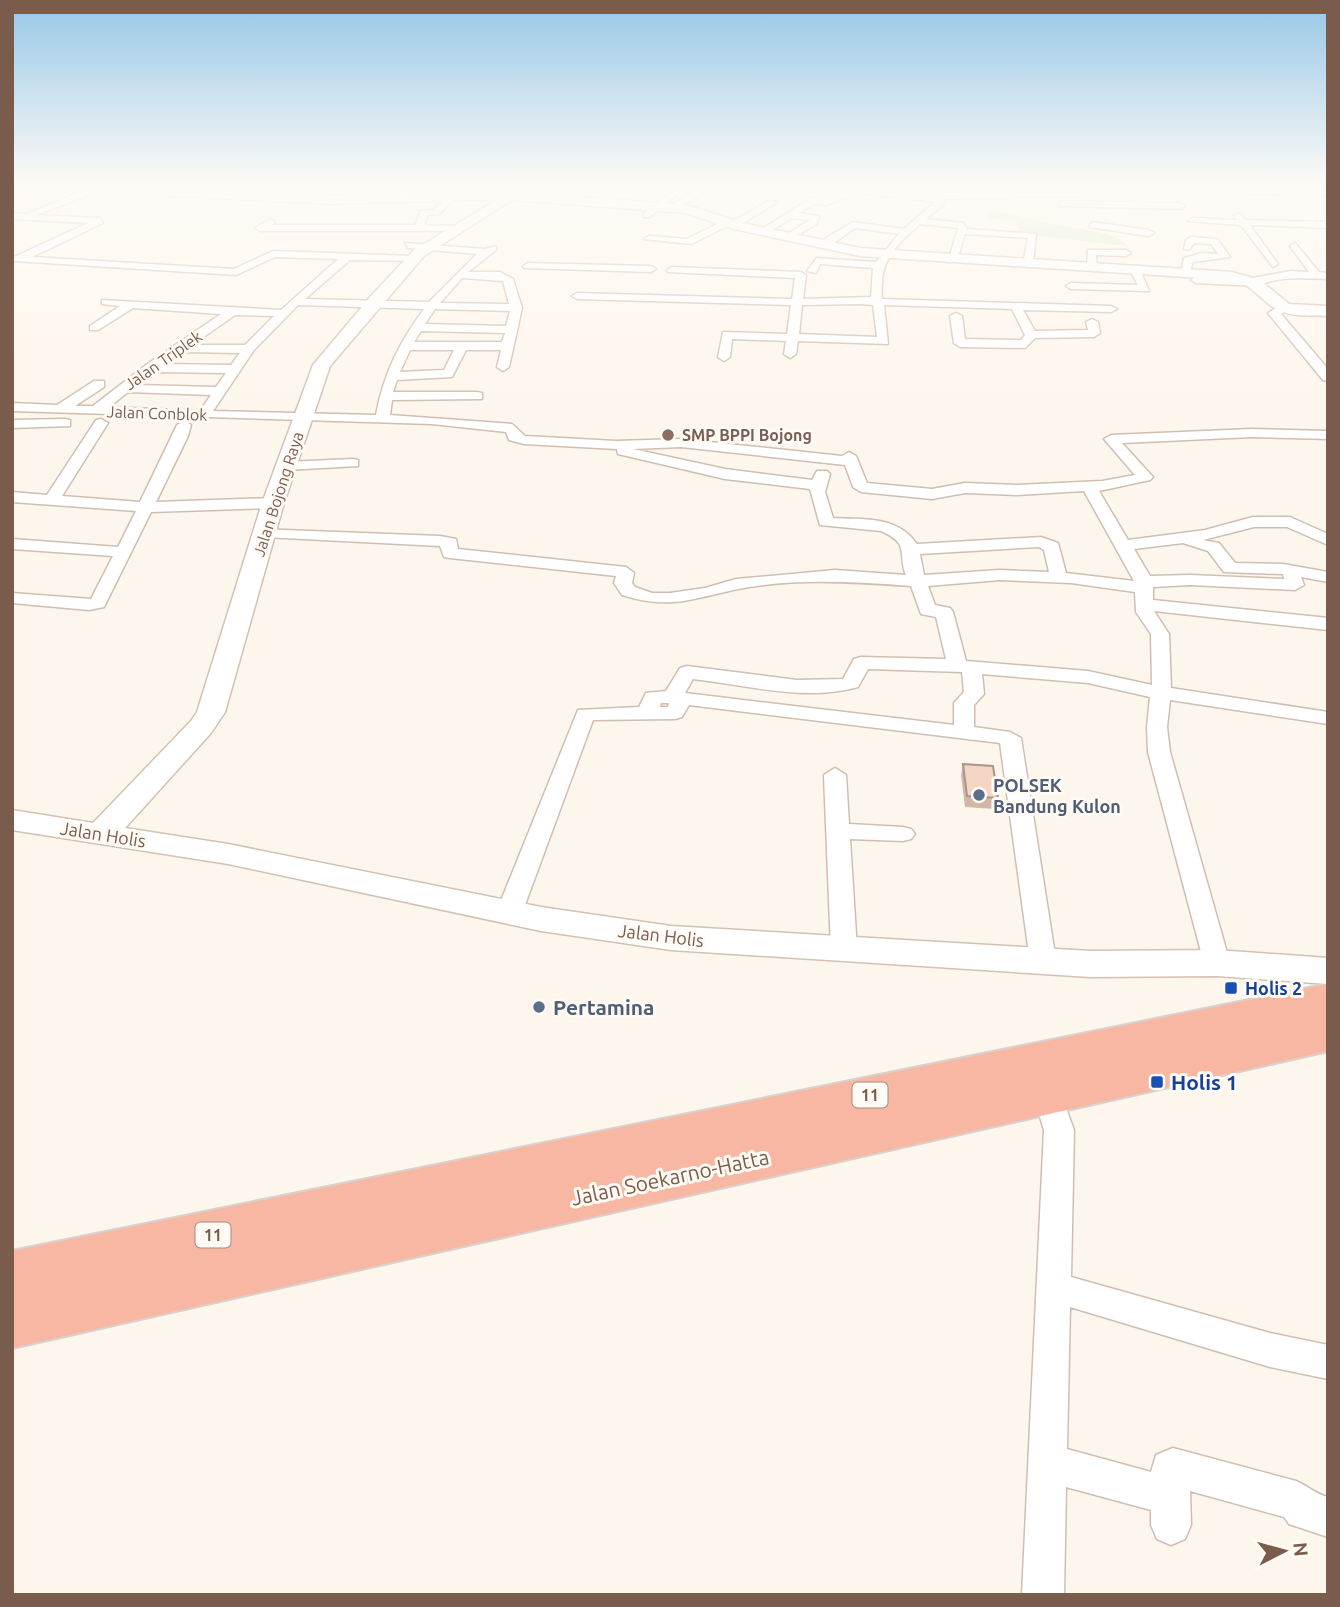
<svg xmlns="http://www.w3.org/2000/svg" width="1340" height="1607" font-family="Ubuntu,sans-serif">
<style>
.green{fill:#d8ecc9}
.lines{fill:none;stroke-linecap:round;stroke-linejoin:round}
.street-casing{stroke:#d1beb0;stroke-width:3}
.secondary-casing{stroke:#d6c0b0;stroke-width:3}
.highway-casing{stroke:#dad1cd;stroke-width:4}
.street{fill:#fff;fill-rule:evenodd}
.secondary{fill:#fff;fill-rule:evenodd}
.highway{fill:#f7b7a3;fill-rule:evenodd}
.wall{fill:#d1b7a8}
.building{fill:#f3d5c3;stroke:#aa9588;stroke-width:2}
.education-dot{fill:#8d6e63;stroke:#fffaf3;stroke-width:2.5}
.service-dot{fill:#5c6f8a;stroke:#fffaf3;stroke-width:2.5}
.transit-dot{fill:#1a4fb4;stroke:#fffaf3;stroke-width:2.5}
.labels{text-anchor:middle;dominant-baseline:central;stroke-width:6;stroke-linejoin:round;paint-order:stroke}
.far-street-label{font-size:16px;fill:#7a5c4d;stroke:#fffaf3}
.far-education-label{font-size:16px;font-weight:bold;fill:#785e54;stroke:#fffaf3;text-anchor:start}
.shield{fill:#fffaf3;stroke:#a28b7f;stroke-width:2}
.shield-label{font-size:16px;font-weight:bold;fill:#7a5c4d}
.service-label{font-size:18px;font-weight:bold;fill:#4e5e75;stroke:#fffaf3;text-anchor:start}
.street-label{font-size:18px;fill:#7a5c4d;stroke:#fffaf3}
.transit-label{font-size:18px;font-weight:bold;fill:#164399;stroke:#fffaf3;text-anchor:start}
.near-service-label{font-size:21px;font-weight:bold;fill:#4e5e75;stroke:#fffaf3;text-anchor:start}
.near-transit-label{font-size:21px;font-weight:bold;fill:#164399;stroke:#fffaf3;text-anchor:start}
.near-street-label{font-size:21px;fill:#7a5c4d;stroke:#fffaf3}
</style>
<rect width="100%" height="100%" fill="#fdf6ec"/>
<path class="green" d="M991 212C1015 214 1037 221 1061 226 1084 231 1109 229 1128 246L1019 234 1018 224 1013 220 987 218Z"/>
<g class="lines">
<defs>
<path id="street" d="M220 186H231L214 197H208V193Z
M273 186H325L326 188 322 191Z
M535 186H546L524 199 517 197Z
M702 186H723L707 190 676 210H670V206Z
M782 186 836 192 837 195 866 186 900 194 1086 191 1083 196 943 199 945 203 926 219 963 223 967 229 1036 234 1033 264 1028 267 1023 264 1028 238 965 234 957 260 948 262 958 228 920 224C894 248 879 259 882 299L1111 306 1117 309 1111 312 1023 310 1035 331 1088 330 1086 322 1092 319 1098 322 1100 333 1094 337 1035 338 1025 348 960 347 954 343 950 316 956 313 962 316 965 339 1021 340 1025 335 1012 309 884 305 888 344 798 341 796 354 790 358 784 354 786 341 732 339 730 357 724 361 718 357 723 332 787 334 791 305 577 299 572 296 577 293 792 299 795 278 668 272 667 270 672 267 801 272 806 275 803 299 871 297 873 268 820 264 816 273 807 271 817 258 876 262 899 234 855 228 834 243 823 246 818 243 853 222 904 229 935 202 860 193 825 205 815 204 799 213 819 216 817 224 792 238 789 233 810 220 792 218 769 232 761 230 810 199 832 196ZM861 304 873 305 877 337 799 334 802 305Z
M1163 186 1328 190V196L1166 191Z
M92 187 95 192 37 215 100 218 103 223 32 257 234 269 273 251 413 256 417 261 350 260 305 299 429 302 477 254 408 248 405 243 485 249 496 246V250L468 272H500L513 279 522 308 509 367 503 371 497 367 501 350H466L452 377 397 380 393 392H477L482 393V399L392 400 390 415 512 424 525 436 616 441 681 439 842 456 849 452 856 456 867 483 932 489 965 483 1017 485 1102 481 1135 475 1104 439 1111 435 1252 429 1328 431V439L1252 437 1122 443 1153 477 1150 480 1099 491 1128 540 1205 530 1253 517H1290L1328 534V545L1287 527H1254L1203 540 1219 543 1235 563 1283 564 1328 572V582L1301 577 1304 585 1295 590 1190 585 1153 587V600L1328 618V630L1154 611 1169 634 1171 688 1328 712V724L1170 700 1167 727 1170 752 1230 963 1226 970 1217 972 1208 970 1204 963 1148 752 1147 727 1150 697 1088 683 982 674 984 694 974 705V727L1010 732 1021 738 1056 961 1052 968 1043 970 1034 968 1030 961 1000 743 689 705 682 717 675 719 593 720 522 913 518 919 509 921 500 919 496 913 578 710 639 707 646 693 666 691 680 668 687 666 797 680 843 679 854 659 861 657 946 659 936 617 921 614 911 586C854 582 795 578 738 589 690 599 671 610 622 595L614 583 616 576 450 558 444 557 440 546 264 537 258 535V529L440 536 456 539 458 549 626 567 634 573 632 583 635 587 652 593H670L705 588 736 579 835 570 906 575C897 553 911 544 881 531L820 525 810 489 725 479 618 454 617 449 524 444 509 440 506 432 432 424 12 411V403L57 405 94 381H104V387L75 406H93L146 365 221 314 133 308 98 330H90V326L120 306 102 304V300L281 310 338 259 275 257 236 275 14 261V257L88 223 12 219V213L27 214ZM462 278 503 281 509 304 440 303ZM298 305 424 309C399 343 384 373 376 415L213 411 254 350ZM435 309 510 311 506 326 425 324ZM235 315 274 316 245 345H192ZM421 331 505 333 502 342H414ZM410 350H454L444 370 400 372ZM182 352 240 353 231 365 163 364ZM153 372 226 373 216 387 137 385ZM128 392 211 395 200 411 109 407ZM681 447 845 465 853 487 861 492 932 499 965 493 1017 495 1084 491 1134 581 1066 573 1058 543 1041 537 917 544C897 515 863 520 833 518L825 492 830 474 827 471H817L812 480 725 469 633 449ZM1183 543 1208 551 1224 572 1283 574 1284 579 1190 575 1150 576 1134 549ZM1039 547 1044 550 1049 572 1000 570 924 575 920 554ZM1000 580 1071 583 1135 592 1136 612 1151 634 1152 685 1088 671 966 661 953 612 950 608 935 605 928 586ZM868 669 962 672 964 692 954 703V725L685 693 693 679C747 685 805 702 858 687ZM661 703H669L668 707H660Z
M673 190 680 192 650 217H644V213Z
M454 192 457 197 439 214 427 215 425 225 462 226 459 231H260L255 228 270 219 275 222 271 225H416L420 211 433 210Z
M770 200 777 202 745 222 721 229 691 244 644 239 649 236 687 239 715 225 739 218Z
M1062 201 1181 203 1185 206 1181 209 1059 206Z
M1239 213 1246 220 1328 222V228L1250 225 1278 264 1273 267 1241 225 1188 221 1193 218 1237 220 1234 216Z
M1092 222 1149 230 1154 233 1149 236 1089 227Z
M1191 237 1217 239 1230 257 1193 262 1189 273H1181L1184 258 1202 253 1218 254 1211 244 1194 243 1190 249H1184L1186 240Z
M1295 243 1319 272 1328 273V279C1303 278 1277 276 1258 286L1196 283 1191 280 1196 277 1247 279 1291 271 1309 272 1290 246Z
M1088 250H1126L1131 253 1126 256 1096 255 1097 268 1092 271 1087 268Z
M528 263 651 266 656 269 651 272 524 268 523 266Z
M1135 267 1140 270 1149 291 1071 289 1066 286 1071 283 1138 285 1130 270Z
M1281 305 1291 307 1281 314 1328 369V381L1323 380 1268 313Z
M65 419 70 420V426L12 428V420Z
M101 419 108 423 62 496 140 502 177 425 184 421 191 425 188 436 156 502 273 498 281 503 273 508 151 512 104 607 89 610 12 603V593L91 599 113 556 12 549V539L118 547 136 511 12 502V492L47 495 96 420Z
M353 459 358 460V466L286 470 279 466 286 462Z
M835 768 846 775 849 824 903 827 911 829 915 834 911 839 903 841 850 839 857 950 853 956 844 959 835 956 831 950 824 775Z
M1048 1082 1058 1086 1074 1130 1071 1277 1270 1333 1328 1345V1379L1270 1367 1070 1307 1067 1449 1151 1472 1156 1455 1173 1448 1296 1481C1308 1486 1315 1494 1328 1497V1537L1289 1524 1284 1517 1190 1491 1191 1525 1185 1539 1171 1545 1157 1539 1151 1525V1510L1066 1487 1064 1595H1022L1044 1130 1033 1094 1038 1086Z"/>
<path id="secondary" d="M29 186H117L332 196 483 190 686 205 743 223 860 248 1232 272 1260 280 1289 304 1328 306V316C1310 315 1289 318 1273 307 1258 297 1251 284 1232 280L860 256 734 229 686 213 512 200 424 256 330 366 284 503 225 712 211 733 125 828 228 844 541 907 671 926 1090 951 1217 950 1328 958V984L1217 976 1090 977 671 950 541 931 228 864 12 830V810L93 823 191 721 197 712 262 503 313 365 371 296 414 250 498 199 332 204 34 189Z"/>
<path id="highway" d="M1328 984V1051L12 1348V1251Z"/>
</defs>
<use href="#street" class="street-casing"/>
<use href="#secondary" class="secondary-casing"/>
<use href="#highway" class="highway-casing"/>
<use href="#street" class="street"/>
<use href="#secondary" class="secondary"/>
<use href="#highway" class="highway"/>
</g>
<path class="wall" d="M963 764 998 798 995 809 965 807 961 775Z"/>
<path class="building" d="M963 764 993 766 998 798 967 796Z"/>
<linearGradient id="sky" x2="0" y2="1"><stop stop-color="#97c7e8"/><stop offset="0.45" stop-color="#fefbf6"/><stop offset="1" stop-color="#fefbf6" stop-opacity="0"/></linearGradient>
<rect width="1340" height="411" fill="url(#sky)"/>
<circle class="education-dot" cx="668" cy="435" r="7"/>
<g class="service-dot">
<circle cx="979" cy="795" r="7"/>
<circle cx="539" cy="1007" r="7"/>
</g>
<g class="transit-dot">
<rect x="1224" y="981" width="14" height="14" rx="3.5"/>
<rect x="1150" y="1075" width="14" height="14" rx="3.5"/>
</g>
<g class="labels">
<g class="far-street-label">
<text transform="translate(163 360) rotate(-35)">Jalan Triplek</text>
<text transform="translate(157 413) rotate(2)">Jalan Conblok</text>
<text transform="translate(278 494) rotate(-72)">Jalan Bojong Raya</text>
</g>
<g class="far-education-label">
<text x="682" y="435">SMP BPPI Bojong</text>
</g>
<g class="shield">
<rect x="852.5" y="1082.5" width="35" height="25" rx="5"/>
<rect x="195.5" y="1222.5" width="35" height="25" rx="5"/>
</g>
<g class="shield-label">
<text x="870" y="1095">11</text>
<text x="213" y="1235">11</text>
</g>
<g class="service-label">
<text x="993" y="785">POLSEK<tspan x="993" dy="21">Bandung Kulon</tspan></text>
</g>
<g class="street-label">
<text transform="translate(103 834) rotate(9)">Jalan Holis</text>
<text transform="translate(661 935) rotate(7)">Jalan Holis</text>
</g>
<g class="transit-label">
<text x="1245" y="988">Holis 2</text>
</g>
<g class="near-service-label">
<text x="553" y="1007">Pertamina</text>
</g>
<g class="near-transit-label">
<text x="1171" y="1082">Holis 1</text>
</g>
<g class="near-street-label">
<text transform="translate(670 1177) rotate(-12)">Jalan Soekarno-Hatta</text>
</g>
</g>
<rect width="1340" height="1607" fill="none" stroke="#7a5c4d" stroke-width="28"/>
<g transform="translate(1284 1551) rotate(84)" stroke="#fffaf3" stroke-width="5" paint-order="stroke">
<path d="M0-5L12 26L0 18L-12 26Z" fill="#7a5c4d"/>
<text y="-10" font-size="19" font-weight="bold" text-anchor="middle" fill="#7a5c4d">N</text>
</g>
</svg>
